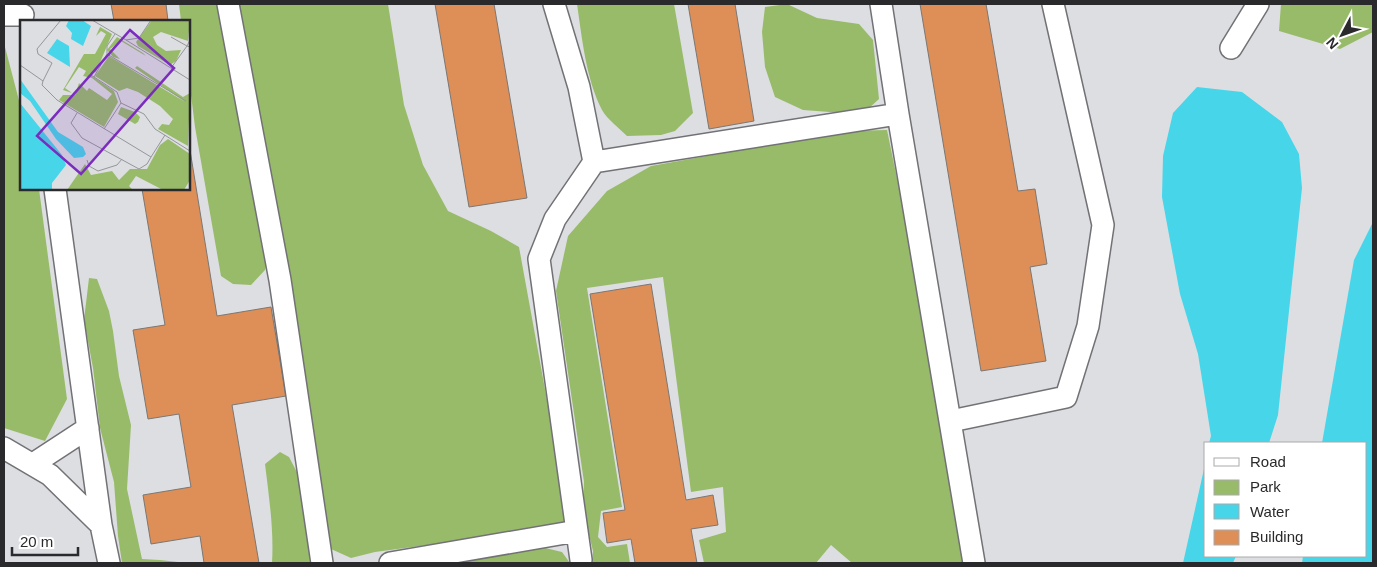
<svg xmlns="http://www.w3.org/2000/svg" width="1377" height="567" font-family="Helvetica,sans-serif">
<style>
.green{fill:#98bb6a}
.water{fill:#47d5e9}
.building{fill:#de8e57;stroke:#7b7774}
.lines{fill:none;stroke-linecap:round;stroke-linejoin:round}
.minor-casing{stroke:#727276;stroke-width:24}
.minor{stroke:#fff;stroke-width:21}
.inset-road{fill:none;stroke:#959699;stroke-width:1}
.view{fill:#7b2cbf;fill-opacity:0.15;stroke:#7b2cbf;stroke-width:2.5}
.inset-edge{fill:none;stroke:#2a2a2c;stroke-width:2.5}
</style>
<rect width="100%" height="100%" fill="#dddee2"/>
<path class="green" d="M179 4H221L269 255 265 270 251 285 233 284 221 276 195 127 189 79V21H181Z
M239 4H388L404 105 423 165 448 211 491 231 519 247 570 526 375 552 351 558 331 549 280 224Z
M577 4H674L693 113 675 131 661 135 627 136C620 129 607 119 602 110 586 79 582 38 577 4Z
M787 4 817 18 859 24 873 40 879 99 868 109 843 113 803 110 775 97 765 67 762 32 765 7Z
M1281 4H1373V32L1340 49 1279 31Z
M4 46 5 47 21 108V189H39L67 399 45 441 4 428Z
M887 130 901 198 963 563H852L831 545 816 563H704L699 540 726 532 723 487 691 492 663 277 587 288 622 507 601 511 598 537 607 547 627 544 630 563H592L593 551 583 510 584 482 556 291 568 236 607 191 651 166 847 131Z
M89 278 97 279 109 311 113 331 119 376 131 425 127 489 142 559 160 560 187 563H122L118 536 114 482 100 428 93 368 84 320Z
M280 452 289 457 300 478 307 513 310 563H272C274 530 269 497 265 464Z
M533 545 562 552 570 563H460Z"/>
<path class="water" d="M1197 87 1242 92 1282 122 1299 154 1302 188 1278 415 1269 443H1209L1211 436 1198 354 1180 294 1162 197 1163 156 1173 113Z
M1373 222V563H1302L1303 556H1366V443H1322L1354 260Z
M1206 460V556H1236L1233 563H1183Z"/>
<path class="building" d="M111 4H166L168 21H114Z
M435 4H494L527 198 469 207Z
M688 4H735L754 121 709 129Z
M920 4H986L1018 191 1035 189 1047 264 1030 267 1046 361 981 371Z
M189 144 217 316 271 307 286 396 232 405 259 563H204L200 536 151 544 143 495 191 487 179 414 148 419 133 330 165 325 142 189H189Z
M651 284 686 500 713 495 718 525 691 529 697 563H635L631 539 607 543 603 513 625 510 590 294Z"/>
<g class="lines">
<defs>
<path id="minor" d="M228 4 280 280 322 563
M554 4 579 87 594 162 555 219 539 259 581 560
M881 4 898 114 974 563
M4 15H23
M1231 48 1258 4
M594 162 898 114
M55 189 101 525
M951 421 1066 397 1088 326 1103 225 1053 4
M4 448 50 475 101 525 109 563
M33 464 88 428
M390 563 577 531"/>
</defs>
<use href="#minor" class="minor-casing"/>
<use href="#minor" class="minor"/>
</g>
<g transform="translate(20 20)">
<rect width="170" height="170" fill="#dddee2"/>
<path d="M132 0H170L168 21 141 12 133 17 137 25 146 31 161 30 156 41 150 45 118 26 116 22ZM80 7 92 14 76 52 69 54 94 71 98 82 84 107 39 80 43 75H55L59 63 67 71 69 68 87 80 92 74 72 58 63 56 66 51 59 47 45 68 52 73 43 70 64 34H75L86 14 81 11 76 16ZM97 17 123 33 126 36 101 21 90 29 100 39 93 37 87 30ZM89 36 165 82 115 48 117 46 163 77 170 73 168 126 138 109 142 104 149 105 153 99 140 86 118 72 107 68 99 71 75 56ZM101 87 115 92 120 97 118 102 115 104 98 94ZM148 119 170 134V160L164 170H143L116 156 109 166 113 170H47L65 144 71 155 92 151 99 160 110 149H127L140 125Z" fill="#98bb6a"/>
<path d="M49 0H62L71 6 63 26 51 19 52 13 46 6ZM37 19 49 26 50 47 27 33ZM0 59 38 112 63 127 66 134 63 137 54 138 36 119 10 81 0 73ZM0 83 42 135 46 145 32 163V170L0 169Z" fill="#47d5e9"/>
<path class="inset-road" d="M72 0 106 20 119 18 131 0M95 14 87 26V34L166 81M151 17 167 26 170 20M106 20 170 60M0 45 23 61 32 43 18 34 17 29 41 0M151 48 167 26 170 27M71 55 97 72 101 83 124 94 135 109 170 131M74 57 87 34M23 61 22 65 37 80 131 137 145 115M57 93 51 103 62 118 119 149 127 144 131 137M84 109 101 83M67 140 69 146 78 151 97 145 102 139"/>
<path class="view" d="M110 10 154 48 61 154 17 116Z"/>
<rect width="170" height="170" class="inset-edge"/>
</g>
<rect width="1377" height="567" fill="none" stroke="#2a2a2c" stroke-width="10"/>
<rect x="1204" y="442" width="162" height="115" fill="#ffffff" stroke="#aaaaab"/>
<rect x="1214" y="458" width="25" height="8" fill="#ffffff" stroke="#aaaaab"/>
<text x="1250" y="467" font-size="15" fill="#2a2a2c">Road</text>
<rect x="1214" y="480" width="25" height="15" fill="#98bb6a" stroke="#aaaaab"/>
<text x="1250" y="492" font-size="15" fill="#2a2a2c">Park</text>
<rect x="1214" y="504" width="25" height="15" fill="#47d5e9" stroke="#aaaaab"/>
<text x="1250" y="517" font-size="15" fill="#2a2a2c">Water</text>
<rect x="1214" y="530" width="25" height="15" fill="#de8e57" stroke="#aaaaab"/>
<text x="1250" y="542" font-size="15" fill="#2a2a2c">Building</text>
<g transform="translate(1342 35) rotate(229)" stroke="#ffffff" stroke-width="4" paint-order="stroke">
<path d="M0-4L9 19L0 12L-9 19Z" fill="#2a2a2c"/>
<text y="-8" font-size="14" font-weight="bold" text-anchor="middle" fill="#2a2a2c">N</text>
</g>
<path d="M12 547v8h66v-8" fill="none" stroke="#2a2a2c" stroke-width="2.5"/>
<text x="20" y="547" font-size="15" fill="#2a2a2c" stroke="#ffffff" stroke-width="4" paint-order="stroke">20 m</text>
</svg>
